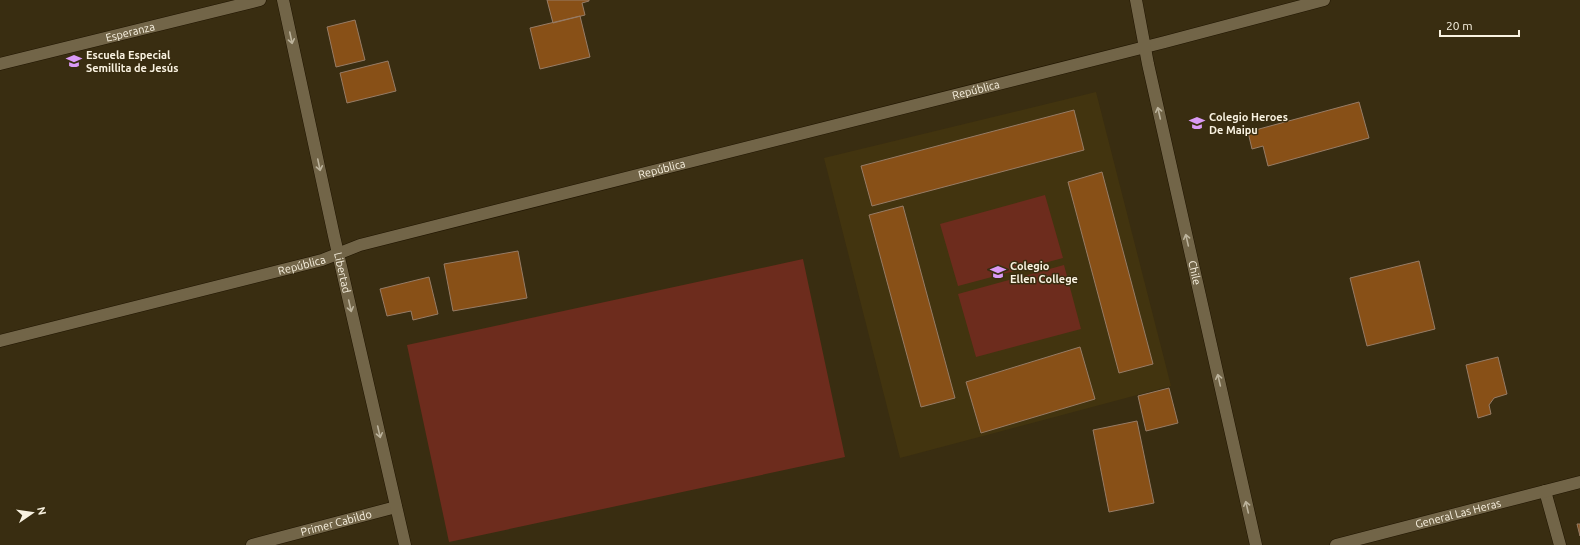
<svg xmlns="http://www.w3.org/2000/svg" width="1580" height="545" font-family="Ubuntu,sans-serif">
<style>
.built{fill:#42340f}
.pitch{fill:#6d2c1d}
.building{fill:#885017;stroke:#977c66}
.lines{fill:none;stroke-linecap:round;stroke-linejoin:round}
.minor-casing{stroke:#201500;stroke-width:13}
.tertiary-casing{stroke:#201500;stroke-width:13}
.minor{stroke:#726548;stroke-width:12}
.tertiary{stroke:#726548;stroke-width:12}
.oneway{stroke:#bcb39c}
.labels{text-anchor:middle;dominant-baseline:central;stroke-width:3;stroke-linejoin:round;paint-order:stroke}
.street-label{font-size:11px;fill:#f9f2e1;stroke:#392d11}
.poi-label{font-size:11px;font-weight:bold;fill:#f9f2e1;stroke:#392d11;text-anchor:start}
</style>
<rect width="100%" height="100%" fill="#392d11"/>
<path class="built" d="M1096 92 1171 386 900 458 824 158Z"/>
<path class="pitch" d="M1045 195 1063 258 958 286 940 224Z
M803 259 845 457 449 542 407 345Z
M1064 265 1081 329 976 357 958 294Z"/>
<path class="building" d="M547 0H589V1L582 3 585 15 553 23Z
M580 16 590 57 540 69 530 28Z
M355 20 365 60 336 67 327 27Z
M388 61 396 91 347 103 340 73Z
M1359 102 1369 138 1268 166 1263 146 1252 149 1248 132Z
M1074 110 1084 150 872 206 861 166Z
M1102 172 1153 364 1119 373 1068 182Z
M903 206 955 398 921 407 869 215Z
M518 251 527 298 453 311 444 264Z
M1419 261 1435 329 1367 346 1350 278Z
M429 277 438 314 413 320 411 311 387 316 380 289Z
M1080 347 1095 399 981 433 966 382Z
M1498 357 1507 394 1494 398 1489 405 1491 414 1478 418 1466 365Z
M1169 388 1178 423 1146 431 1138 396Z
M1137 421 1154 503 1109 512 1093 430Z
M1577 524H1580V536Z"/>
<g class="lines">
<defs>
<g id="minor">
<path id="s1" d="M0 64 260 0"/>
<path id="s2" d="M0 341 322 260 360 245 1165 42 1324 0"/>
<path d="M1545 491 1560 545"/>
<path id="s3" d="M252 545 396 507"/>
<path id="s4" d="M1336 545 1580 482"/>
</g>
<g id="tertiary">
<path id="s5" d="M283 0 334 236 405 545"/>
<path id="s6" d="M1136 0 1148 64 1256 545"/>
</g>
</defs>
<use href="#minor" class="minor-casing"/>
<use href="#tertiary" class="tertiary-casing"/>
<use href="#minor" class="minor"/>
<use href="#tertiary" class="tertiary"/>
</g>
<defs><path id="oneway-shaft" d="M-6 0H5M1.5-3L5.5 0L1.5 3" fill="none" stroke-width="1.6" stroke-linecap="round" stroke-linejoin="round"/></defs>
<g class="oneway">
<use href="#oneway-shaft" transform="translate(291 38) rotate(78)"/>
<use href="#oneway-shaft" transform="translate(1159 113) rotate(-103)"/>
<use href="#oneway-shaft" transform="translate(319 165) rotate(78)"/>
<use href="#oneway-shaft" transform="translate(1187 240) rotate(-103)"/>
<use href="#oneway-shaft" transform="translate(350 306) rotate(77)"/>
<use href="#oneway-shaft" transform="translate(1219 380) rotate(-103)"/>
<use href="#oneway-shaft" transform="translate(379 432) rotate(77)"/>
<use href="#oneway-shaft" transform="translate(1247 507) rotate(-103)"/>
</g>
<defs>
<symbol id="school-bare" viewBox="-9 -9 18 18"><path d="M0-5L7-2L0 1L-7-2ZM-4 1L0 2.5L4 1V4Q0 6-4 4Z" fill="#da9af6" stroke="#392d11" stroke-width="2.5" paint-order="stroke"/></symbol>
</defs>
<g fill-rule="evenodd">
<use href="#school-bare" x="63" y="50" width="22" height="22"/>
<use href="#school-bare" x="1186" y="112" width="22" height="22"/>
<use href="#school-bare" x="987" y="261" width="22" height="22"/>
</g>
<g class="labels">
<g class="street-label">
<text stroke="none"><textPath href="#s1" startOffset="134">Esperanza</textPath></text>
<text stroke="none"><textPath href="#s2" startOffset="1008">República</textPath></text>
<text stroke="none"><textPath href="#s2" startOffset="684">República</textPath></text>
<text stroke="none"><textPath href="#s2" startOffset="311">República</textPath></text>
<text stroke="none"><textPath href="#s5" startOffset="279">Libertad</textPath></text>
<text stroke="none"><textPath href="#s6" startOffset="279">Chile</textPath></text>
<text stroke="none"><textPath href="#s4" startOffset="126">General Las Heras</textPath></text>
<text stroke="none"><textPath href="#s3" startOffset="87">Primer Cabildo</textPath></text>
</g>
<g class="poi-label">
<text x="86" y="55">Escuela Especial<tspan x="86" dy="13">Semillita de Jesús</tspan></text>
<text x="1209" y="117">Colegio Heroes<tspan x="1209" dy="13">De Maipu</tspan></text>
<text x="1010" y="266">Colegio<tspan x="1010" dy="13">Ellen College</tspan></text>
</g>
</g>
<g transform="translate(32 513) rotate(77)" stroke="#392d11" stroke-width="3" paint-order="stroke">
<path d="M0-3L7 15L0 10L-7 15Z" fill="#f9f2e1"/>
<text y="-6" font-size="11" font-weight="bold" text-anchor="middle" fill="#f9f2e1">N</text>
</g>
<path d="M1440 30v6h79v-6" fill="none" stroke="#f9f2e1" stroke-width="2"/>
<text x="1446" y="30" font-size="12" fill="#f9f2e1" stroke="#392d11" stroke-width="3" paint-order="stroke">20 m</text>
</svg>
